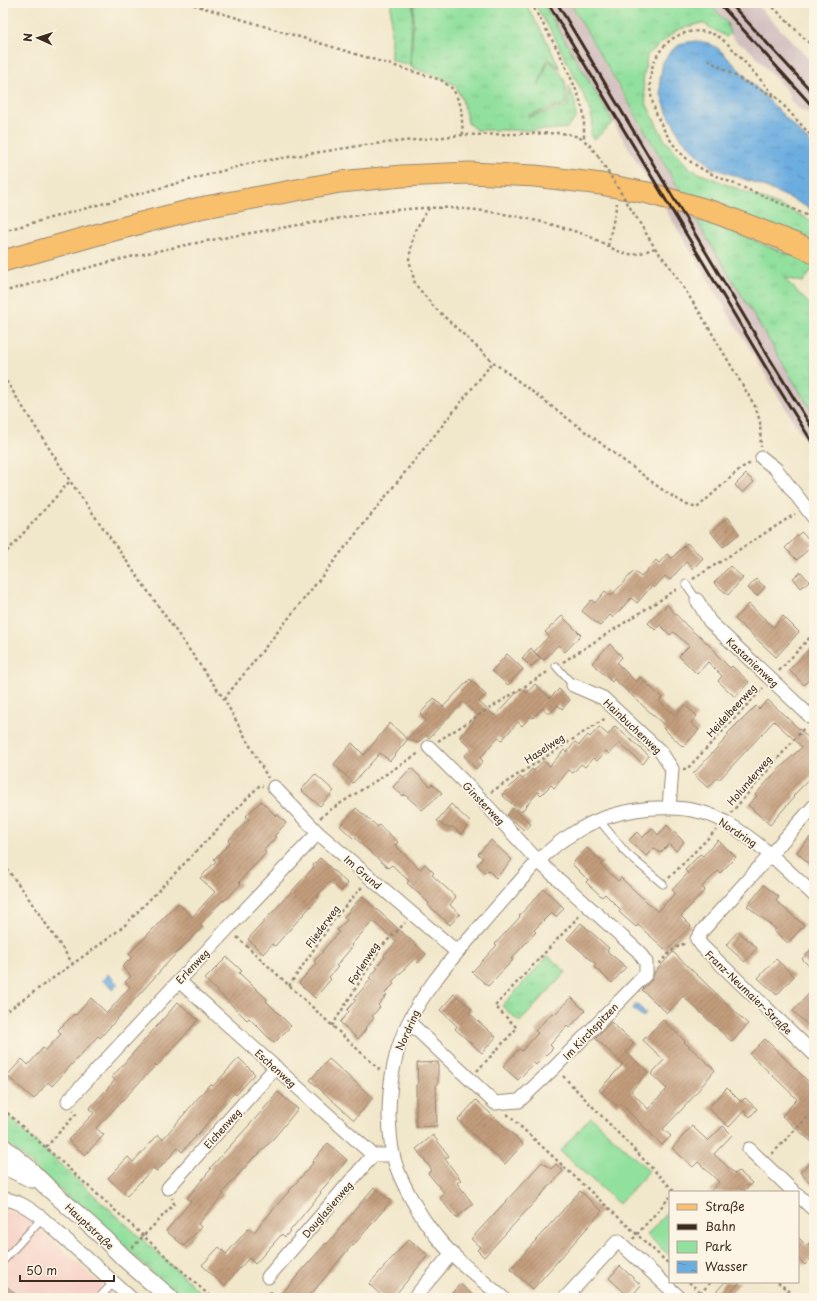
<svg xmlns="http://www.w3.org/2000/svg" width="817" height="1301" font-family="'Playpen Sans',sans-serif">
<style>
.built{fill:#f7d1c7}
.industrial{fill:#d2bfc0}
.grass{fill:url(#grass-tufts);stroke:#66855e}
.park{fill:#92e09e;stroke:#66855e}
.water{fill:url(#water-ripples);stroke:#546c7f}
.building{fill:url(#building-hatch)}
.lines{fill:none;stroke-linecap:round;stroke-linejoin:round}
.service-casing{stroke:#968874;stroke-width:9}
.minor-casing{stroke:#968874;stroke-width:15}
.tertiary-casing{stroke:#968874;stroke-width:19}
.primary-casing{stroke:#968874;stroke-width:23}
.path{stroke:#968874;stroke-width:2.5;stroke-dasharray:3 3;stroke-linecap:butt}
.service{stroke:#fff;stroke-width:7}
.minor{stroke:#fff;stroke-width:13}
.tertiary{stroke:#fff;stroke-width:17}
.primary{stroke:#f8bf6c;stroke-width:21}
.rail{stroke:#3b2a1e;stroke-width:3}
.path-bridge{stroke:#968874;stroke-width:2.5;stroke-dasharray:3 3;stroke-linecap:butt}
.labels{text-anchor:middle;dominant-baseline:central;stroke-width:3.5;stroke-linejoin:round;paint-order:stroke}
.street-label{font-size:10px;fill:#3b2a1e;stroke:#fcf5e5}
</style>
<defs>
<pattern id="grass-tufts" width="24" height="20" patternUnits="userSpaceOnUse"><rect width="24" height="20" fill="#92e09e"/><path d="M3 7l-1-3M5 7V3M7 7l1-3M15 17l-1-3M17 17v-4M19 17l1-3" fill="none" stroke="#7fc088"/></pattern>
<pattern id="water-ripples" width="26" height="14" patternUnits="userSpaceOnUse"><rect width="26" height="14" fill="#6cade0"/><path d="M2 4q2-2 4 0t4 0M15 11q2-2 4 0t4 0" fill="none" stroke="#5a8db5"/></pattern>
<pattern id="building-hatch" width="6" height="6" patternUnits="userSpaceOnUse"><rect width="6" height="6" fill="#c39d7d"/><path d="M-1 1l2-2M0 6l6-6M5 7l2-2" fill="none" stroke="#a08066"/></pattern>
</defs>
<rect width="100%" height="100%" fill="#fcf5e5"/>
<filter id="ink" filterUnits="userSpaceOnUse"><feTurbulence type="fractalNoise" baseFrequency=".025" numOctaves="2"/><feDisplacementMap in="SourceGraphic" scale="8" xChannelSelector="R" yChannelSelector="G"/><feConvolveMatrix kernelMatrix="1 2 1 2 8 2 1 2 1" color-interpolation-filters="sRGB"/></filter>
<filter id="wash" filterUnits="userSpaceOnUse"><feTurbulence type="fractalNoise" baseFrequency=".012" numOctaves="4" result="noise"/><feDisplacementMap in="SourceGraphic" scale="16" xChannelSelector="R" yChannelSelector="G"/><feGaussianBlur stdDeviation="0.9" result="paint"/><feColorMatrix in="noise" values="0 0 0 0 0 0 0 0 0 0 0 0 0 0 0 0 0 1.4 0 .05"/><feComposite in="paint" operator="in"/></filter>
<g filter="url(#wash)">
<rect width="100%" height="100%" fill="#f1e7cb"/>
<path class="built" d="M3 1210 10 1211 28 1219 116 1298H3Z"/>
<path class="industrial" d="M541 3H569L649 140 814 415V455Z
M709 3H755L814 64V120L807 112 798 108 791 101 788 92 746 46 737 43 730 34 727 23Z"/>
<path class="grass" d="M391 3H413L410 65 391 60Z
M414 3H525L544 36 560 69 548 58 538 87 549 60C565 77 567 80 566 104L529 115 528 117 568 106 569 86 575 101 576 118 567 128 547 130H476L468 123 462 99 455 85 442 78 411 67Z
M534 3H543L613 122 594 140 590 136 593 122 587 102 555 38Z
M570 3H709L727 23 730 34 727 37 702 23 677 30 647 55 643 82 646 103 664 139 689 168 701 174 788 209 814 222V244L707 199 680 191Z
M695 218 814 264V268L803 282 784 278 814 309V415Z
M548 956 566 972 520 1022 502 1006Z
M3 1112 207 1298H181L3 1139Z"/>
<path class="park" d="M591 1117 649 1171 619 1204 560 1151Z
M670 1209V1256L647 1235Z"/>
<path class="water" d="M696 41 709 43 719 49 814 147V211L792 199 763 186 711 167 682 139 667 112 661 94 660 80 663 62 670 52 682 43Z
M108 974 118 984 113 989 102 980Z
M636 1004 646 1013 643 1017 633 1009Z"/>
<g id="blocks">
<path class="building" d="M746 474 754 482 743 493 735 485Z
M728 517 739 534 723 547 711 532Z
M801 532 814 544 797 560 785 548Z
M687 543 703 558 693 569 686 562 670 580 665 576 654 588 652 586 637 603 631 598 613 618 610 615 600 626 582 611 591 600 595 603 605 591 611 596 634 571 641 577 656 560 659 563 667 554 672 558Z
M730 566 743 578 728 595 714 583Z
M801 572 809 581 801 588 793 578Z
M756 579 765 587 757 596 748 588Z
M749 604 773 627 783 616 799 632 776 657 735 619Z
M667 605 687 626 698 636 699 635 717 653 716 654 730 668 732 666 749 682 735 697 718 681 722 676 708 662 697 674 679 656 689 646 674 632 670 635 660 625 655 630 648 623Z
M562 616 581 635 565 652 558 645 544 660 534 652 540 658 531 667 522 658 531 648 534 652 549 636 545 632Z
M610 644 622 657 617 663 636 682 640 677 662 698 659 701 675 715 685 705 697 716 691 723 699 730 683 747 663 728 665 726 627 691 614 679 612 682 592 663Z
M814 644V674L804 685 789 670Z
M507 654 523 669 508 685 492 671Z
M470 679 486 695 479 702 495 716 521 688 527 693 535 684 550 698 559 689 570 700 562 709 558 705 549 714 542 708 533 718 531 716 522 726 518 722 502 740 498 737 480 758 483 761 476 769 464 756 472 749 460 737 478 716 463 702 429 738 426 735 418 743 408 739 390 761 380 753 353 783 334 764 352 743 364 755 390 723 407 739 426 720 420 714 434 698 443 707Z
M768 700 814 743V774L793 796 794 797 770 825 748 805 757 796 755 795 772 776 802 747 774 721 719 780 717 778 708 788 693 774 729 735 727 734 743 718V719L756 706 759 709Z
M615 726 649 756 643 764 619 743 609 754 606 751 597 761 593 758 585 767 581 764 573 773 569 770 554 788 551 785 541 795 538 792 521 812 502 795 520 777 523 779 532 769 534 771 543 761 550 766 564 750 567 752 575 742 579 745 588 735 590 737 599 727 608 735Z
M411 768 430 786 432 784 442 793 422 810 404 794 403 796 393 787Z
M315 774 334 791 320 806 301 790Z
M261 801 276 816 277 814 286 823 274 836 276 837 264 850 266 853 239 882 241 884 224 901 223 900 200 924 202 927 170 960 100 1038 98 1036 52 1086 48 1082 34 1099 7 1076 22 1059 28 1065 43 1048 46 1050 61 1034 58 1030 74 1014 76 1015 91 998 107 1013 130 987 125 982 131 976 122 967 132 957 129 954 178 903 192 917 215 892 200 878 216 861 214 859 230 843 228 841 249 819 246 816Z
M451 804 470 822 461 834 453 827H445L437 821Z
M356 808 378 827 379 825 398 842 395 845 420 869 425 864 434 873 432 875 456 897 450 905 460 914 450 925 428 905 429 903 407 883 409 881 392 865 388 868 355 838 354 839 340 826Z
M513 808 531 824 525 831 507 815Z
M667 825 684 842 676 851 669 844 660 853 654 848 646 856 629 840 637 832 642 838 652 828 658 835Z
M814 833V869L797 852Z
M491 840 512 860 496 878 488 870 485 873 477 865 483 858 478 854Z
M718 840 736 857 720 873 718 871 702 887 705 890 681 916 691 926 667 951 638 925 636 927 619 912 621 910 605 894 602 897 586 882 588 880 572 864 587 848 603 863 601 865 618 881 621 878 658 912 675 893 672 890 688 873 685 870 700 854 703 856Z
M320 858 348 884 341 891 330 882 317 896 319 897 293 926 275 946 272 944 263 954 248 939 314 867 313 865Z
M764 885 779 897 776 901 804 925 788 943 774 931 776 929 747 906Z
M544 889 564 908 556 917 551 913 534 930 536 932 511 959 513 960 488 986 472 972 497 945 495 944 520 917 519 916Z
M362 896 426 954 418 963 414 959 392 982 394 984 385 993 387 995 378 1005 380 1007 372 1016 374 1018 365 1028 366 1029 358 1039 340 1022 349 1012 347 1010 356 1000 354 999 371 979 369 978 378 968 376 967 385 957 384 955 396 942 373 921 351 945 353 946 336 966 338 967 329 977 331 979 315 998 299 983 316 963 314 961 323 952 322 951 339 932 337 930 347 920 344 917Z
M581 923 609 948 607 951 626 967 612 983 594 967 596 964 567 939Z
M738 931 757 948 745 962 726 945Z
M814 946V971L802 959Z
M673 952 748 1024 732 1042 683 996 667 1013 642 990 652 980 654 973Z
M227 957 242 971 239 973 267 999 266 1001 291 1026 274 1043 249 1018 247 1020 205 979Z
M776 959 794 976 777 995 758 978Z
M814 988V1031L793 1011Z
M454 994 472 1009 469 1013 496 1037 482 1053 455 1029 457 1026 440 1010Z
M571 997 585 1011 569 1028 567 1026 550 1045 553 1048 536 1065 534 1063 518 1080 503 1067 519 1049 522 1051 538 1033 535 1031 552 1013 554 1015Z
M178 1002 198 1020 157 1066 156 1065 96 1128 104 1135 85 1155 68 1140 94 1113 89 1109 115 1080 112 1077Z
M663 1020 685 1041 684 1042 715 1070 688 1103 663 1129 671 1136 662 1145 620 1103 617 1106 599 1090 623 1064 595 1038 611 1022 634 1043 626 1052 648 1072 631 1091 648 1109 667 1089 651 1074 664 1060 643 1040Z
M765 1039 814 1087V1144L782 1116 797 1099 750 1054Z
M239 1058 255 1074 236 1095 234 1093 182 1152 178 1148 157 1171 153 1168 127 1196 108 1178 128 1157 133 1162 158 1135 163 1139 210 1084 213 1086Z
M329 1059 373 1098 354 1120 310 1080Z
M438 1062V1084H436L437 1126 416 1127V1085H418L417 1063Z
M727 1088 741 1102 745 1098 757 1109 750 1117 744 1111 729 1127 708 1108Z
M278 1092 298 1109 273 1139 256 1157 255 1156 222 1193 224 1194 198 1224 201 1227 184 1246 166 1231 191 1201 187 1198 211 1169 210 1168 262 1111Z
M476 1100 523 1144 505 1164 458 1120Z
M692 1126 708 1141 723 1126 732 1135 714 1154 735 1174 739 1171 752 1183 743 1192H710L719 1182 698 1162 693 1167 672 1148Z
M433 1135 449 1156 445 1159 461 1180 457 1183 473 1204 456 1218 440 1198 445 1194 428 1173 432 1170 416 1149Z
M328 1143 347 1160 320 1192 321 1193 285 1237 282 1234 255 1264 249 1258 224 1286 202 1265 219 1247 226 1254 249 1228 254 1232 313 1163 312 1162Z
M814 1159V1187L800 1172Z
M542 1162 551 1169 556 1164 563 1171 484 1257 477 1250 480 1247 471 1239Z
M374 1187 391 1201 353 1246 352 1245 308 1298H278L326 1243 327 1244Z
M580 1191 602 1211 533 1289 510 1269Z
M798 1237 807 1246 814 1237V1255L805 1265 798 1258Z
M409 1239 428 1255 393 1298H384L369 1284Z
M620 1266 641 1285 630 1298 609 1278Z
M725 1282H740L725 1298H720L715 1293Z
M3 1283 20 1298H3Z
M460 1284 476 1298H448Z"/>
</g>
</g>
<g filter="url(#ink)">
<use href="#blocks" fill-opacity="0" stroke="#968874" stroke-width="1"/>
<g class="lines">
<defs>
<path id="service" d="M686 584 697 600
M556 666 573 685
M599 820 627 854 663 884
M3 1261 42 1218
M99 1298 114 1282"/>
<path id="minor" d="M762 458 776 469 814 518
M697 600 710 622 814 720
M573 685 603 698 661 752 672 769 669 808
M274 787 318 833 457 952
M814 806 703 930 697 939 702 946 814 1054
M179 981 373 1155
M409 1022 495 1103 519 1101 555 1067 646 974V962L638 951 538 861 480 798 429 747
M68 1101 228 928 318 833
M749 1149 794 1192
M168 1188 276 1067
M798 1195 814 1210
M3 1199C18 1200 30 1209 42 1218L131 1298
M268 1277 373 1155H393
M414 1298 452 1253
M503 1298C480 1278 455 1260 436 1236 421 1218 397 1177 393 1154 390 1142 390 1129 389 1117 389 1091 392 1065 401 1040 415 1000 450 960 478 929 498 906 518 883 538 861 548 852 558 842 569 836 581 828 596 820 610 816 645 805 693 803 725 822 759 841 786 869 814 895
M565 1298 618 1241 680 1298"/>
<path id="tertiary" d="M3 1147 26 1166 46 1186 104 1238 124 1258 170 1298
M3 1165 32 1179"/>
<path id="primary" d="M3 261 106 232 200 208 340 182 402 176 469 173 535 176 601 184 648 193 714 212 806 248 814 253"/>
</defs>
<use href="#service" class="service-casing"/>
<use href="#minor" class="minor-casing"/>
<use href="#tertiary" class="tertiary-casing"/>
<use href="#primary" class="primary-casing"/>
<path class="path" d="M188 3 441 80 453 89 461 106 463 135
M531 3 560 54 578 94 584 114V139
M769 3 814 48
M708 60 747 83 774 96
M814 139 730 46C725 42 719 36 713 34 679 22 650 50 650 83 650 106 663 132 677 149 694 169 719 177 742 187 766 197 790 207 814 219
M429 208 414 232 409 259 415 284 434 307 493 362 664 491 687 505 697 508 741 468 751 463
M636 217 655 248 670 267 700 313 756 408 760 422 761 447
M3 231 251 163 365 145 463 135 561 133C582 136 586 140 598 156
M608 246 617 203
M3 292C44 280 85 268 126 258 190 243 254 232 318 222 366 214 416 204 465 209 504 212 547 222 583 234 599 239 613 252 629 254 638 255 647 251 655 248
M3 376 70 481 224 699 268 778
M3 556 70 481
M693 579 795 514
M563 662 679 588
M779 671 814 633
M224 699 493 362
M438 741 549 671
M683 769H687L763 688
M491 792 606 718
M731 813 805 727
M320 818 327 812 419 753
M3 864 23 890 73 964
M669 878 716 830
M237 937 381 1071
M659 964C667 955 674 947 686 943
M289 986 335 918 362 887
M3 1014 109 938 125 925 260 785 263 786
M332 1026 382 946 405 923
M477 1071 517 1028 495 1006 580 915
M563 1076 675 1192
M3 1109 212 1298
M507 1114 670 1265
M46 1147 76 1114 73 1110
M772 1154 814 1110
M633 1239 670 1197
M132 1248 174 1204 172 1198
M689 1282 706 1298
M778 1282 796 1298
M265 1298 271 1292 270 1289
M696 1298 711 1282"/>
<use href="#service" class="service"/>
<use href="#minor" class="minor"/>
<use href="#tertiary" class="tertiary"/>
<use href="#primary" class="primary"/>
<path class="rail" d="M548 3 777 386 814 445
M557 3 759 341 814 431
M719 3 814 108
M730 3 814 94"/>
<path class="path-bridge" d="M598 156 636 217"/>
</g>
</g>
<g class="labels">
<g class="street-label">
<text transform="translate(753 662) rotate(43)">Kastanienweg</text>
<text transform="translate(731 710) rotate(-47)">Heidelbeerweg</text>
<text transform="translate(633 726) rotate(43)">Hainbuchenweg</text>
<text transform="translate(544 748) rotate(-33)">Haselweg</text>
<text transform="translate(749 780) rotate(-49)">Holunderweg</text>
<text transform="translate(484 803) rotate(46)">Ginsterweg</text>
<text transform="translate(738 832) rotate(33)">Nordring</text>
<text transform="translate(363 872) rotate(41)">Im Grund</text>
<text transform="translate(322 926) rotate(-54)">Fliederweg</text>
<text transform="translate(363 963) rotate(-57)">Forlenweg</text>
<text transform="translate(192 966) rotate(-47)">Erlenweg</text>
<text transform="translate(749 992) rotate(44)">Franz-Neumaier-Straße</text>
<text transform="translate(407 1030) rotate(-66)">Nordring</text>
<text transform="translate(590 1031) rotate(-46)">Im Kirchspitzen</text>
<text transform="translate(276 1068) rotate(42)">Eschenweg</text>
<text transform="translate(222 1128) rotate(-48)">Eichenweg</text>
<text transform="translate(327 1209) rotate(-49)">Douglasienweg</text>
<text transform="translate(90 1226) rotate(43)">Hauptstraße</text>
</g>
</g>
<rect width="817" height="1301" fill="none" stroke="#fcf5e5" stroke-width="16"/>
<rect x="669" y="1191" width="130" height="92" fill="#fcf5e5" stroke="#afa495"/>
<rect x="677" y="1204" width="20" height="6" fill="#f8bf6c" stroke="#afa495"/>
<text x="705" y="1211" font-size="12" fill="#3b2a1e">Straße</text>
<rect x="677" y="1224" width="20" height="6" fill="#3b2a1e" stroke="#afa495"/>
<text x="705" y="1231" font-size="12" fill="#3b2a1e">Bahn</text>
<rect x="677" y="1241" width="20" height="12" fill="#92e09e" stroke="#afa495"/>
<text x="705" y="1251" font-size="12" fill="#3b2a1e">Park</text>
<rect x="677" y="1261" width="20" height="12" fill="url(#water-ripples)" stroke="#afa495"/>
<text x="705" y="1271" font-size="12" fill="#3b2a1e">Wasser</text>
<g transform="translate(38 38) rotate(273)" stroke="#fcf5e5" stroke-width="3" paint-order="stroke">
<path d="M0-3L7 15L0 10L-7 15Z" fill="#3b2a1e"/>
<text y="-6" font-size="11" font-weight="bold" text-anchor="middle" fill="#3b2a1e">N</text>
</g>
<path d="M20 1275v6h94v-6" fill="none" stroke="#3b2a1e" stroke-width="2"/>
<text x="26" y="1275" font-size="12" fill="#3b2a1e" stroke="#fcf5e5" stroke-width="3" paint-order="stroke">50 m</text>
</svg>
